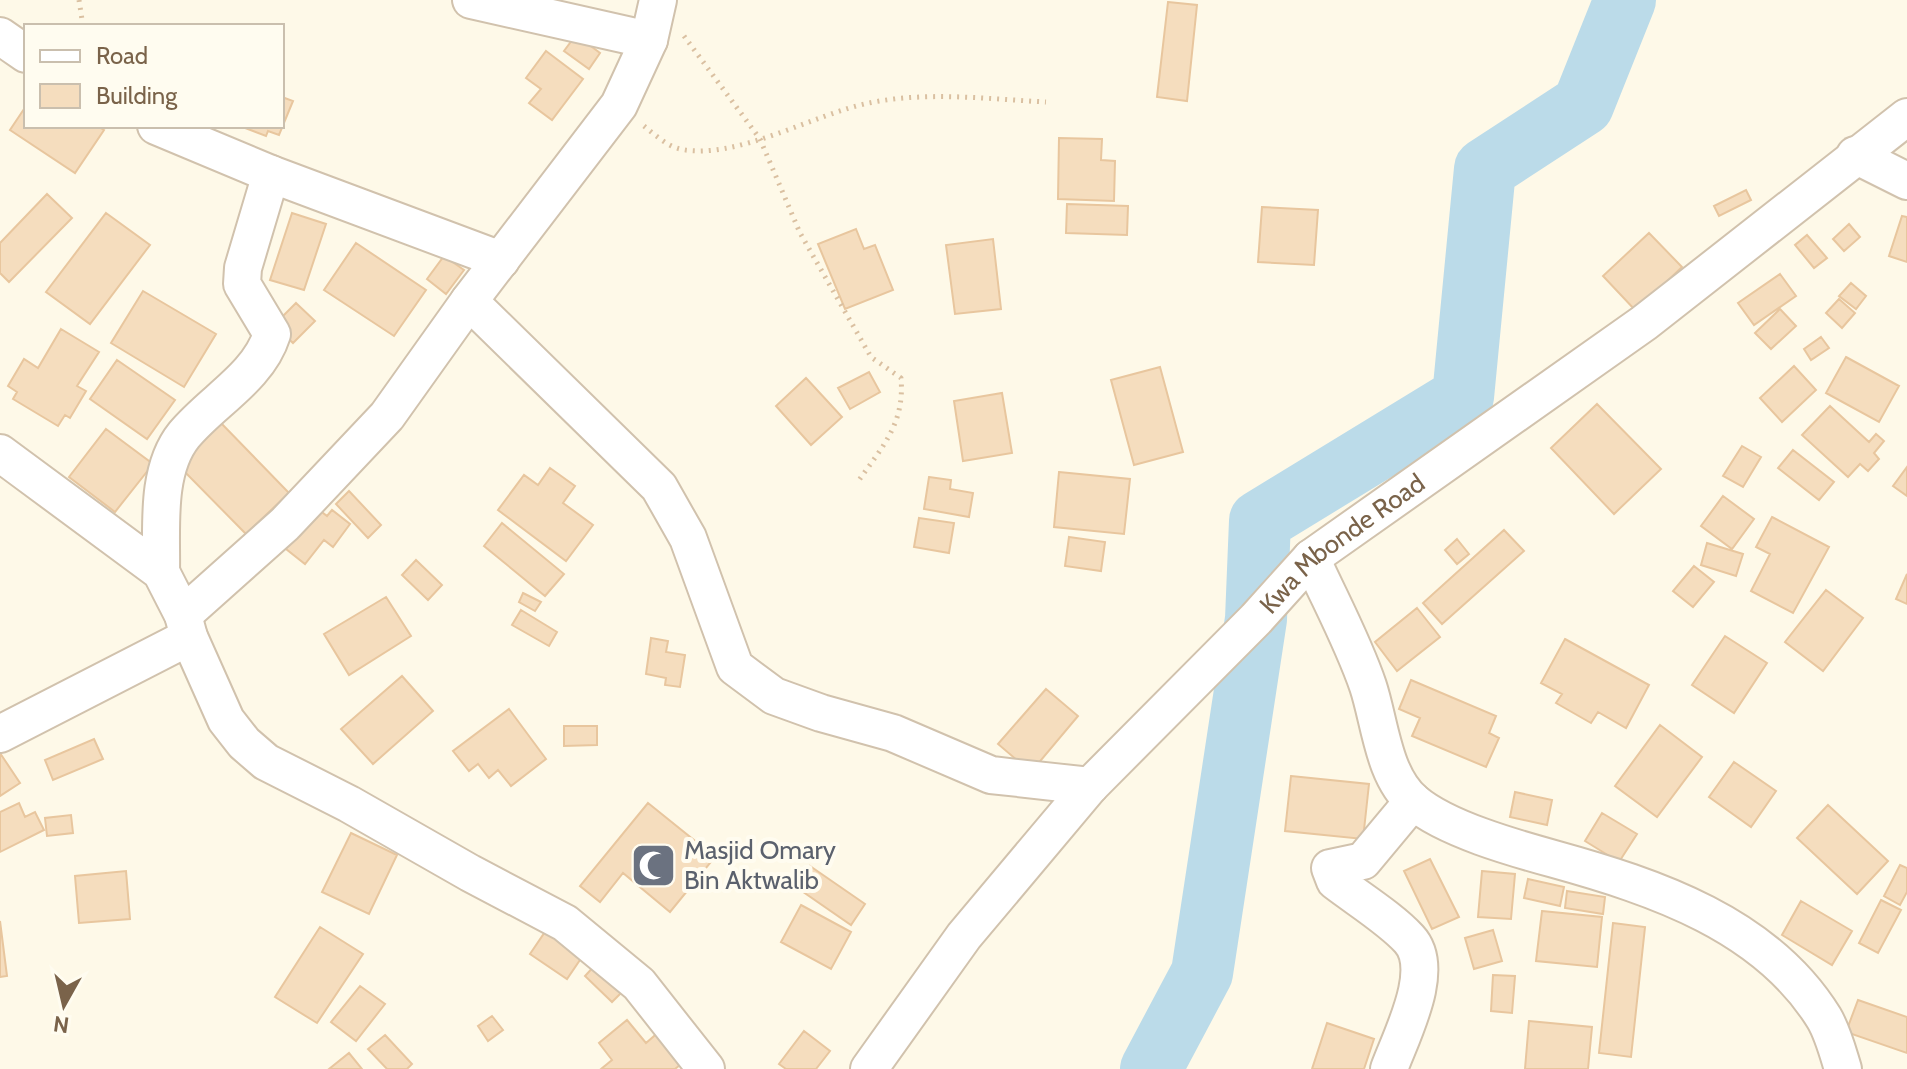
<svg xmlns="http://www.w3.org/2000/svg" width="1907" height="1069" font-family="Cabin,sans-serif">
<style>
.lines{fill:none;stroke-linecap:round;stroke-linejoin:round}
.river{stroke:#bbdbe9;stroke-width:62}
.building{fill:#f5ddbe;stroke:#e8c69e;stroke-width:2}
.street-casing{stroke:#d1c2ad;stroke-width:40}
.path{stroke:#dac0a1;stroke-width:5;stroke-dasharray:2 6;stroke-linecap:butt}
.street{stroke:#fff;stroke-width:36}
.labels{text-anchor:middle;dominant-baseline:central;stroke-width:8;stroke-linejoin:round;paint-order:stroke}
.street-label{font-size:26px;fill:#7a634a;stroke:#fffcf0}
.worship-label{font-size:26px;fill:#5b616d;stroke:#fffcf0;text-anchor:start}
</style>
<rect width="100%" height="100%" fill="#fef9e8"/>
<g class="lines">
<path class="river" d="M1151 1069 1202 973 1256 619 1260 521 1463 397 1485 169 1583 105 1625 0"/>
</g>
<path class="building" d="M1168 2 1197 5 1187 101 1157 97Z
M576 35 600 53 589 69 564 51Z
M546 51 583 79 552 120 529 103 541 89 526 78Z
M282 97 293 101 279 135 268 131 266 136 240 126H282Z
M26 106V126H97L104 130 75 173 10 130Z
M1059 138 1102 139 1101 160 1115 161 1114 201 1058 199Z
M1746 190 1751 200 1719 216 1714 206Z
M47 194 72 218 9 282 0 273V243Z
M1067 204 1128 206 1127 235 1066 233Z
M1262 207 1318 210 1314 265 1258 262Z
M106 213 150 245 90 324 46 292Z
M292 213 326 224 304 290 270 280Z
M1902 216 1907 217V262L1889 256Z
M1849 224 1860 237 1844 251 1833 239Z
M856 229 864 249 875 245 893 290 845 309 818 244Z
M1649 233 1682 267 1636 311 1603 276Z
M1807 235 1827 258 1814 268 1795 245Z
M993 239 1001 309 955 314 946 245Z
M356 243 426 290 394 336 324 290Z
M444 256 464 270 446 294 427 279Z
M1780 274 1796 296 1754 325 1738 303Z
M1851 283 1866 296 1856 309 1839 296Z
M143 291 216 334 184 387 111 343Z
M1839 299 1855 313 1842 328 1826 313Z
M296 303 315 321 293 343 274 325Z
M1780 309 1796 326 1771 349 1755 333Z
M61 329 99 352 77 386 86 391 70 418 65 415 58 426 13 399 17 392 8 386 24 359 38 368Z
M1821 337 1829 348 1811 360 1804 349Z
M1846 357 1899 386 1879 422 1826 393Z
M117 360 175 400 147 439 90 399Z
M1794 366 1816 390 1782 422 1760 398Z
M1160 367 1183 452 1134 465 1111 380Z
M869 372 880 392 850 409 838 388Z
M806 378 842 417 811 445 776 406Z
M1002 393 1012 453 963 461 954 401Z
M1597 404 1661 469 1614 514 1551 448Z
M1830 406 1869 442 1876 434 1884 441 1874 453 1879 459 1868 471 1860 464 1848 477 1802 435Z
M220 422 289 493 246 534 177 464Z
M106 429 153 464 115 512 69 477Z
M1742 446 1761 457 1743 487 1723 476Z
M1793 450 1834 482 1819 500 1778 468Z
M1907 467V496L1893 486Z
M550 468 575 486 563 503 593 525 566 561 498 510 524 475 538 485Z
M1059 472 1130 479 1124 534 1054 527Z
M929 477 951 480 950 489 973 493 969 517 924 509Z
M349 491 381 525 368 538 336 504Z
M1723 496 1754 519 1732 549 1701 526Z
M313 505 327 516 332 510 350 524 333 547 324 540 305 564 281 545Z
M1772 517 1829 547 1793 613 1751 591 1770 554 1756 547Z
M919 518 954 523 949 553 914 547Z
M502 523 564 574 545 596 484 546Z
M1504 530 1524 551 1442 624 1423 603Z
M1069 537 1105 542 1101 571 1065 566Z
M1457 539 1469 554 1457 564 1445 550Z
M1707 543 1743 554 1736 576 1701 565Z
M416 560 442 585 428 600 402 575Z
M1694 566 1714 582 1693 607 1673 591Z
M1907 574V604L1896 599Z
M1826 590 1863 618 1823 671 1785 642Z
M523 593 541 602 535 611 519 602Z
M386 597 411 636 349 675 324 634Z
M1417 608 1440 637 1397 671 1375 642Z
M521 610 557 632 549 646 512 625Z
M1725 636 1767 663 1734 713 1692 685Z
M651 638 668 641 666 652 685 655 680 687 665 685 666 678 646 674Z
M1565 639 1649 685 1626 728 1598 712 1591 723 1556 703 1562 694 1541 683Z
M402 676 433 711 373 764 341 729Z
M1411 680 1496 716 1489 733 1499 738 1486 767 1412 736 1420 718 1399 709Z
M1046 689 1078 716 1031 772 998 744Z
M509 709 546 759 511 786 498 770 489 778 478 764 469 771 453 751Z
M1660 725 1702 757 1657 817 1615 786Z
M564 726H597V745L564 746Z
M94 739 103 759 53 780 45 760Z
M0 753 20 783 0 796Z
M1734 762 1776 791 1751 827 1709 797Z
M1291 776 1369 784 1363 839 1285 831Z
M1515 792 1552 800 1547 825 1510 817Z
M19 803 25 817 35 812 44 830 0 852V812Z
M648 803 715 857 670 912 623 873 600 902 580 886Z
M1828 805 1888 861 1857 894 1797 838Z
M1602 813 1637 834 1619 862 1585 841Z
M71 815 73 833 47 836 45 818Z
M351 833 397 855 369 914 322 892Z
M1430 859 1459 917 1432 929 1404 871Z
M1900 865 1907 868V892L1900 905 1884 896Z
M810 866 865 904 851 925 796 887Z
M126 871 130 919 79 923 75 876Z
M1482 871 1515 874 1511 919 1478 917Z
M1528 879 1564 887 1560 906 1524 898Z
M1567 891 1605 897 1603 914 1565 908Z
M1881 900 1901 910 1878 953 1859 943Z
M1801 901 1852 931 1832 965 1782 935Z
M801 905 851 932 831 969 781 942Z
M1542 911 1602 917 1597 967 1536 961Z
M0 921 7 976 0 977Z
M1613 923 1645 927 1631 1057 1599 1053Z
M320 927 363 954 317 1023 275 997Z
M547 929 584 954 567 979 530 954Z
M1493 930 1502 961 1474 969 1465 938Z
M597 963 624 990 612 1002 585 976Z
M1493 975 1515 976 1512 1013 1491 1011Z
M360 986 385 1004 356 1041 331 1022Z
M1858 1000 1907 1017V1053L1846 1032Z
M492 1016 503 1030 488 1041 478 1026Z
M627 1020 646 1043 661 1030 686 1060 675 1069H601L612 1060 599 1043Z
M1529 1021 1592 1027 1588 1069H1525Z
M1327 1023 1374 1039 1364 1069H1312Z
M804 1031 830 1051 816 1069H786L779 1064Z
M385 1035 412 1064 407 1069H387L368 1049Z
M349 1053 362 1069H329Z"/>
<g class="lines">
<defs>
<g id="street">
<path d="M471 0 649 40"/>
<path d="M0 36 26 54"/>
<path d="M156 126 271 174 501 260"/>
<path d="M1855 155 1907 181"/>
<path d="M469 301 659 487 688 538 735 667 774 696 821 713 893 733 991 775 1090 786"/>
<path d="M0 453 161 572 183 615 189 637 226 720 244 743 266 762 349 804 470 873 565 923 639 984 706 1069"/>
<path d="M1311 558C1330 600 1353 642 1368 686 1380 722 1383 776 1414 802 1446 829 1514 848 1554 859 1655 887 1766 924 1824 1018 1833 1033 1838 1053 1843 1069"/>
<path d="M161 572C162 530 155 471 184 435 212 401 258 378 272 334L242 284 243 268 271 174"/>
<path d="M183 615 285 524 387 416 469 301 619 105 649 40 658 0"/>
<path d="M0 734 189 637"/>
<path id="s1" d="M869 1069 964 936 1090 786 1256 619 1311 558 1644 323 1907 117"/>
<path d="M1389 1069C1401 1036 1437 969 1409 939 1391 919 1357 898 1335 881L1330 868 1363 861 1413 801"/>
</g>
</defs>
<use href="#street" class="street-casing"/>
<path class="path" d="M79 0 83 26
M684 36 760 139 800 233 871 357 901 378C905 424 882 447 857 483
M644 126C655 135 667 146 680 149 735 161 814 114 869 103 927 91 988 99 1046 102"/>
<use href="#street" class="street"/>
</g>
<defs>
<symbol id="mosque-square" viewBox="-11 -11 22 22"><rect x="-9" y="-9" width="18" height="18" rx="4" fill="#6b7280" stroke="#fffcf0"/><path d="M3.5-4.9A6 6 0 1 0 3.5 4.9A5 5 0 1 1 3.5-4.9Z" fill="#fff"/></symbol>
</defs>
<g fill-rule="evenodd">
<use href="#mosque-square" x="628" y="840" width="51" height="51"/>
</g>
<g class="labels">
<g class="street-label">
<text stroke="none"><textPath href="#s1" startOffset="710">Kwa Mbonde Road</textPath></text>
</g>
<g class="worship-label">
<text x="684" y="850">Masjid Omary<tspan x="684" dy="30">Bin Aktwalib</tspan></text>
</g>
</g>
<rect x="24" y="24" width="260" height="104" fill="#fffcf0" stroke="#cabfae" stroke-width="2"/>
<rect x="40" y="50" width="40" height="12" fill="#ffffff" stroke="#cabfae" stroke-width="2"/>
<text x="96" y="64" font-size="24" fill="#7a634a">Road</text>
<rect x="40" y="84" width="40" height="24" fill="#f5ddbe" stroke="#cabfae" stroke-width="2"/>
<text x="96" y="104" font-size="24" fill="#7a634a">Building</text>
<g transform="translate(64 1005) rotate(188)" stroke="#fffcf0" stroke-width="6" paint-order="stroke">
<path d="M0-6L14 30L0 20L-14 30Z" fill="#7a634a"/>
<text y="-12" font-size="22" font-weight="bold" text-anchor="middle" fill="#7a634a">N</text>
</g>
</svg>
